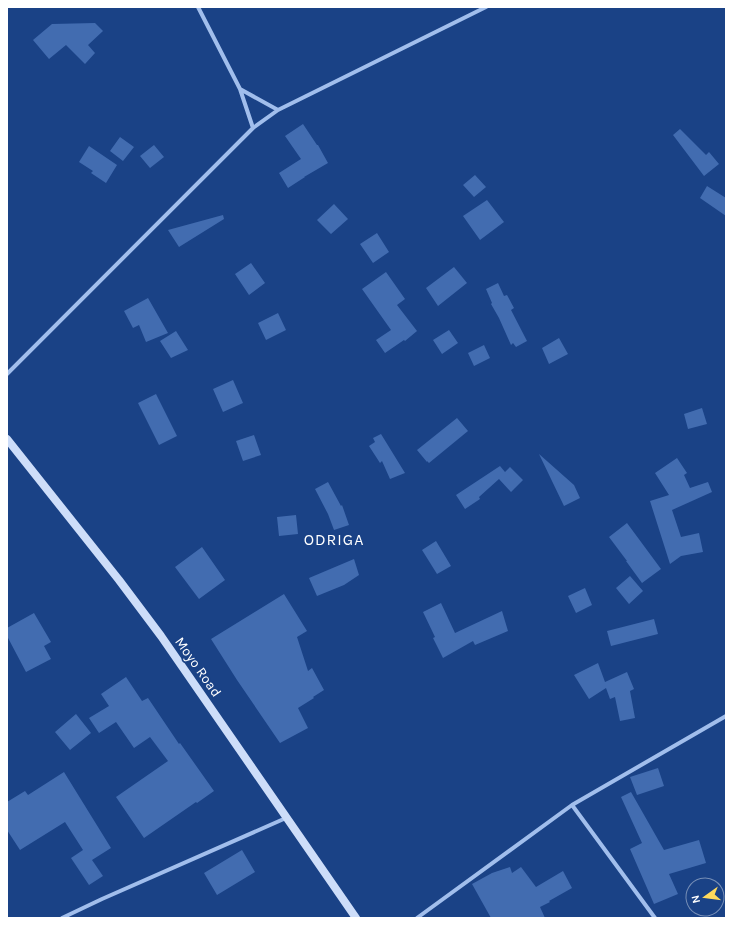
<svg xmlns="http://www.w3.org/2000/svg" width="733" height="925" font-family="Karla,sans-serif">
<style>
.building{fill:#426cb0}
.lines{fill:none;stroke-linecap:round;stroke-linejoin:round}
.street{stroke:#a1beec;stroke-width:4}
.secondary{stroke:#cdddf9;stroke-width:8}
.labels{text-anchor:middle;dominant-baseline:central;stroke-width:3.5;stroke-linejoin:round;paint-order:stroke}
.street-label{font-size:14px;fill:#fff;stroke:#1a4286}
.quarter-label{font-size:16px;letter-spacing:1px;fill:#fff;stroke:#1a4286}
</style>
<rect width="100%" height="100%" fill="#1a4286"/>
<path class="building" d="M95 23 103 31 88 45 95 53 85 64 66 45 49 59 33 40 52 24Z
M303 124 317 145H318L328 163 304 177H305L288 188 279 173 301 159 285 136Z
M680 129 706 155 709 152 719 164 704 176 673 135Z
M120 137 134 147 123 161 110 151Z
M154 145 164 157 150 168 140 156Z
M89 146 117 165 106 183 91 173 93 171 79 162Z
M475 175 486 187 474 197 463 185Z
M707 186 726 198V216L700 198Z
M487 200 504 222 480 240 463 216Z
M334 204 348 219 331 234 317 220Z
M223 215 224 219 179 247 168 230Z
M377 233 389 252 373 263 360 244Z
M251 263 265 283 249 295 235 274Z
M454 267 467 283 438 306 426 288Z
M386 272 405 299 397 305 417 331 405 341 404 340 385 353 376 340 391 330 362 289Z
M498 283 504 296 507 295 514 308 511 310 527 341 516 347 513 343 511 345 499 318 491 304 492 303 486 289Z
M148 298 168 333 146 342 139 325 133 328 124 311Z
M278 313 286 330 266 340 258 323Z
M449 330 458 343 442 354 433 340Z
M176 331 188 350 171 358 160 341Z
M559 338 568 354 549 364 542 348Z
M484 345 490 358 474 366 468 353Z
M233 380 243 403 223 412 213 389Z
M156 394 177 436 159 445 138 403Z
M702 408 707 424 688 429 684 414Z
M457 418 468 431 429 463 427 461V462L417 450Z
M381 434 405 473 390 479 382 461 380 463 369 446 375 442 373 438Z
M254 435 261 455 243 461 236 441Z
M539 454 574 485 580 498 564 506Z
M677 458 687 473 684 475 690 488 708 482 712 492 672 510 681 537 699 533 703 552 681 556 670 564 650 501 669 495 655 473Z
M500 466 505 472 510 467 523 480 511 492 499 479 479 497 480 499 465 509 456 495Z
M328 482 341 506 342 505 349 525 334 530 328 514 315 489Z
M296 515 298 534 279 536 277 517Z
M627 523 661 569 642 583 626 561H627L609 537Z
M436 541 451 566 437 574 422 550Z
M202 547 225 580 199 599 175 567Z
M354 559 359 575 344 585 317 596 309 578Z
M630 576 643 591 629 604 616 588Z
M585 588 592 605 576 613 568 596Z
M284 594 307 631 297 637 308 671 312 668 324 690 313 697 314 698 298 708 308 728 280 743 237 680 211 639Z
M441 603 455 633 502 611 508 631 475 645 473 641 443 658 433 638 435 637 423 612Z
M34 613 51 642 44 646 51 659 26 672 7 636V628Z
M654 619 658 634 611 646 607 631Z
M598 663 605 682 627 672 634 689 630 691 635 718 620 721 615 697 610 699 606 688 589 699 574 675Z
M126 677 142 701 148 698 179 744 180 743 214 791 197 803 196 802 144 838 116 797 168 761 150 737 134 748 116 722 99 733 89 718 109 706 101 694Z
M76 714 91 733 70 750 55 732Z
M658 768 664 786 637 795 630 777Z
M64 772 111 848 92 860 103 876 89 885 71 858 83 850 65 822 20 850 7 830V802L25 791 28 795Z
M631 792 664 850 699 840 706 863 669 874 678 894 654 904 630 849 642 843 621 797Z
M242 850 255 872 217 895 204 873Z
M510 867 512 873 521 867 536 887 563 871 572 888 549 901 550 902 540 907 545 918H491L472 884 492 873Z"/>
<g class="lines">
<path class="street" d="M198 7 240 89 253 128
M240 89 278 110
M7 374 253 128 278 110 486 7
M572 805 655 918
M62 918 102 899 286 818
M417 918 572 805 726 716"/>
<path class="secondary" d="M7 439 119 580 161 636 356 918"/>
</g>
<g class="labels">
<g class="street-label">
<text transform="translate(198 667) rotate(55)">Moyo Road</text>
</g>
<g class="quarter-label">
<text x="334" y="539">ODRIGA</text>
</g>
</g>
<rect width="733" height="925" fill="none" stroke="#ffffff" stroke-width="16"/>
<g transform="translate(705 897) rotate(256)"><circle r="19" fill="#1a4286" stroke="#768eb6"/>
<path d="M0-3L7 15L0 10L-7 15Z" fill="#ffda5c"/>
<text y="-6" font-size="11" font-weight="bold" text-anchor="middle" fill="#ffffff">N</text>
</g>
</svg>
